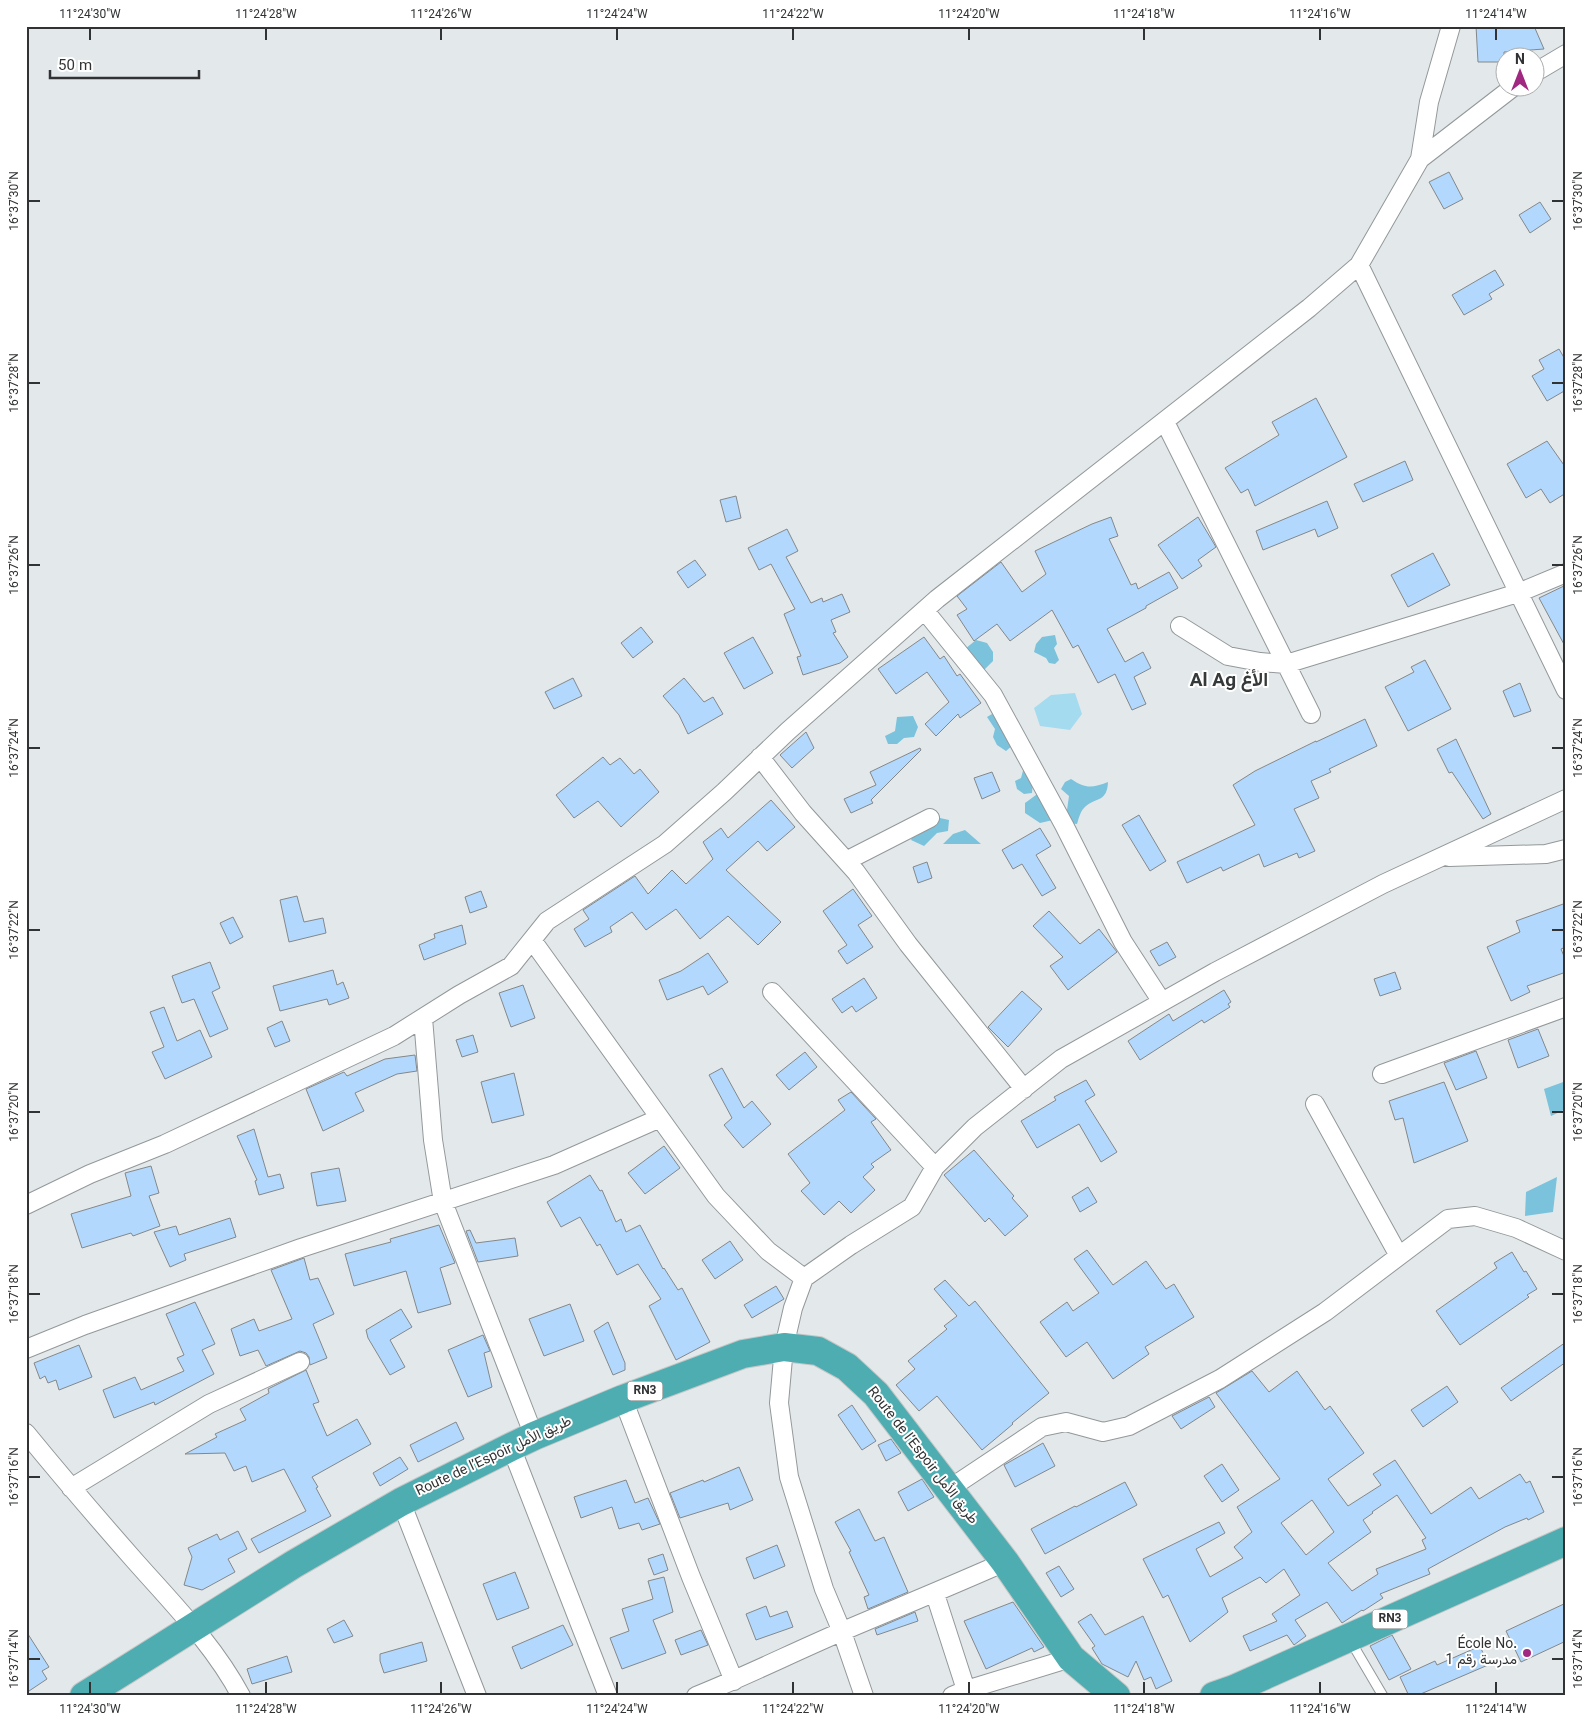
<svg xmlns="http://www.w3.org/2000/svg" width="1592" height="1722" font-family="Georgia,Vazirmatn,serif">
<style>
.green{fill:#a5dbef}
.forest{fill:#7bc2dc}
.building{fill:#b2d9fd;stroke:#84878a;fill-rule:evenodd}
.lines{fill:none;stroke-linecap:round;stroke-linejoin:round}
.lane-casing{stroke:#93989a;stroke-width:11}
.street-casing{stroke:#93989a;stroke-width:20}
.highway-casing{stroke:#c5c6c6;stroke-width:30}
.lane{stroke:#fff;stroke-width:9}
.street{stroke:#fff;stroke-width:18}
.highway{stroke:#4dadb1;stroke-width:28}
.ticks{fill:none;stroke:#303233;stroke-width:2}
.poi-dot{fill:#a02880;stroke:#fff;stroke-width:2}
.labels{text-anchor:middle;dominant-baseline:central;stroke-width:4;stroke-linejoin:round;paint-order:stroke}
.shield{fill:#fff;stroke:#6e7070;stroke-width:1}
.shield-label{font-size:12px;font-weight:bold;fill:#303233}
.street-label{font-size:14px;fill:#303233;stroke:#fff}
.poi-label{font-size:14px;fill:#303233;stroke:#fff;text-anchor:end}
.district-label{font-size:19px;font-weight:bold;fill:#35393a;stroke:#fff}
.neatline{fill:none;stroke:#303233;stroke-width:2}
.ticks-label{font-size:12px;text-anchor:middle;fill:#303233}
</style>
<rect width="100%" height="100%" fill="#e3e9eb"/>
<path class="green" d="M1075 693 1082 714 1070 730 1040 726 1034 708 1051 695Z"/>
<path class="forest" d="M1055 635 1057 644 1054 648 1059 660 1055 664 1049 663 1046 658 1034 652 1036 644 1042 637Z
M976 640 987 643 993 652V661L984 670 965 649Z
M992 714 999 716 1013 745 1006 751 997 745 993 737 995 729 987 717Z
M913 716 918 727 914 737 904 738 897 744H888L885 736 895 731 897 717Z
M1024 767 1033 782 1032 793 1024 794 1017 789 1015 781 1021 778Z
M1071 779C1086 789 1092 788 1108 782 1107 802 1097 797 1086 806 1080 811 1079 818 1077 824L1068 823 1067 810 1069 796 1061 789 1065 782Z
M1040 792 1053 820 1040 823 1025 813V803Z
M940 818 949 820 948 831 937 833 924 846 911 840 917 829 932 823Z
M965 830 981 844H943L953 834Z
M1566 1081V1109L1551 1116 1544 1089Z
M1557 1177 1553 1212 1525 1216 1526 1192Z"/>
<path class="building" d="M1476 26H1534L1544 49 1504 52V62H1478Z
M1449 172 1463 199 1444 209 1429 182Z
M1540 202 1551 219 1530 233 1519 215Z
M1495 270 1504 285 1489 294 1492 299 1464 315 1452 295Z
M1559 349 1566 361V390L1547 401 1532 376 1544 369 1539 360Z
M1316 398 1347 457 1255 506 1248 489 1241 493 1225 468 1279 435 1272 422Z
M1547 441 1566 468V493L1550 503 1541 489 1526 498 1507 464Z
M1405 461 1413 480 1363 502 1354 484Z
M736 496 741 518 726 522 720 500Z
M1327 501 1338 528 1318 537 1315 529 1263 550 1256 531Z
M1111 517 1118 536 1109 539 1131 585 1136 583 1138 589 1169 572 1178 588 1146 606V608L1107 629 1125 662 1143 652 1151 668 1134 677 1146 704 1132 710 1115 674 1098 683 1078 645 1073 648 1052 610 1010 641 997 624 974 641 957 615 967 609 957 596 1001 562 1022 592 1046 574 1035 551 1092 524Z
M1198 517 1216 547 1198 560 1202 566 1182 579 1158 545Z
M787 529 798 551 786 557 811 603 822 598 823 602 842 594 850 612 831 620 836 632 833 633 848 657 840 663 803 675 797 657 801 656 784 614 795 609 771 564 759 570 748 548Z
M1433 553 1450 585 1408 607 1391 575Z
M695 560 706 575 688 588 677 572Z
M1566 585V648L1539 598Z
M641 627 653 642 633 658 621 643Z
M753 637 773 673 744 689 724 653Z
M924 637 940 659 944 656 957 676 960 674 981 703 960 718 958 714 936 736 925 724 949 702 927 672 896 694 878 669Z
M1425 660 1451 709 1408 731 1385 687 1414 672 1411 667Z
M573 678 582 696 554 709 545 692Z
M684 678 704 702 713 697 723 714 688 734 679 715 663 696Z
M1520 683 1531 711 1514 717 1503 691Z
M1365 719 1377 746 1329 769 1331 772 1311 781 1319 798 1294 809 1315 851 1299 858 1297 853 1264 867 1259 854 1223 871 1221 867 1187 883 1177 862 1255 825 1233 785 1255 771 1316 741V742Z
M806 732 814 748 792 768 780 755Z
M1456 739 1491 814 1483 819 1452 772 1449 773 1437 749Z
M920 748 921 750 871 800 873 803 851 813 844 799 876 785 870 772Z
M603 757 610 765 620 758 634 774 640 769 659 792 621 827 598 801 574 818 556 795Z
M992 772 1000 791 982 799 974 778Z
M771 800 795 827 767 851 758 841 726 870 781 922 758 945 728 916 700 939 676 909 646 930 632 912 610 927 612 932 585 947 574 929 589 919 583 910 635 876 648 894 672 870 686 884 713 859 703 842 721 828 728 838Z
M1139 815 1166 861 1150 871 1122 825Z
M1040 828 1051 846 1036 855 1056 888 1042 896 1022 864 1013 869 1002 850Z
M927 862 932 878 918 883 913 867Z
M853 889 872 916 858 925 873 947 847 964 838 951 847 945 823 911Z
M481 891 487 907 470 913 465 897Z
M297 896 304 922 323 918 326 933 289 942 280 900Z
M1566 903V947L1561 949 1566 961V972L1527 986 1530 992 1511 1001 1487 947 1520 932 1516 921Z
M1049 911 1080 944 1099 929 1117 952 1068 990 1050 966 1063 957 1033 926Z
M233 917 243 937 230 944 220 923Z
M462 925 466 944 424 960 419 945 435 938 434 934Z
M1167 942 1176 957 1159 966 1150 951Z
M708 953 728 982 708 995 703 986 667 1000 659 980 681 971Z
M210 962 220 988 212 992 228 1029 210 1037 194 999 182 1003 172 976Z
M333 970 337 985 343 982 349 998 329 1005 327 999 280 1011 273 986Z
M1395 972 1401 989 1380 996 1374 979Z
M864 978 877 998 856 1012 852 1006 842 1013 832 999Z
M523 985 535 1018 511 1027 499 993Z
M1224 990 1231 1002 1228 1004 1230 1007 1204 1023 1202 1020 1140 1060 1128 1041 1169 1014 1173 1021Z
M1022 991 1042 1009 1008 1047 988 1027Z
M164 1007 177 1041 200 1030 212 1057 165 1079 152 1052 164 1047 150 1012Z
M282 1021 290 1041 275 1047 267 1028Z
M1538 1029 1549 1056 1518 1068 1508 1040Z
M473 1035 478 1052 462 1057 456 1040Z
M1476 1051 1487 1078 1456 1090 1444 1063Z
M805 1052 817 1067 789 1090 776 1075Z
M415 1055 417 1071 397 1074 355 1093 364 1111 323 1131 306 1089 344 1072 347 1076 385 1059Z
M722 1068 744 1108 752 1101 771 1124 743 1148 724 1125 732 1118 709 1075Z
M514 1073 524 1115 492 1123 481 1082Z
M1086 1080 1095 1095 1085 1101 1117 1152 1101 1162 1079 1124 1037 1148 1021 1121 1056 1100 1054 1097Z
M1444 1082 1468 1141 1414 1163 1403 1118 1395 1120 1389 1101Z
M851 1092 876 1119 871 1122 891 1150 871 1164 874 1167 863 1177 875 1190 851 1213 839 1201 824 1215 801 1191 810 1183 788 1154 845 1110 838 1100Z
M254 1129 268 1177 280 1174 284 1188 259 1195 255 1181 257 1180 237 1136Z
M664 1146 680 1168 645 1194 628 1173Z
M974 1150 1014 1196 1012 1198 1028 1216 1005 1236 989 1218 985 1222 944 1175Z
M151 1166 159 1193 149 1196 160 1226 133 1236 131 1233 82 1248 71 1214 131 1196 125 1173Z
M339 1168 346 1201 317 1206 311 1173Z
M590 1175 600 1191 602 1190 616 1222 621 1219 626 1232 640 1225 663 1269 664 1268 678 1290 682 1288 710 1342 676 1360 649 1306 661 1299 638 1264 617 1275 600 1244 597 1246 580 1217 561 1227 547 1202Z
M1088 1187 1097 1202 1080 1212 1072 1197Z
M230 1218 236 1237 184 1254 186 1260 170 1267 154 1232 176 1226 179 1235Z
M439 1225 455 1263 440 1268 451 1304 418 1313 406 1271 354 1286 345 1254 391 1242 390 1239Z
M470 1230 476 1243 515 1238 518 1256 478 1262 466 1231Z
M730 1241 743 1260 715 1279 702 1260Z
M1087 1250 1113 1285 1146 1261 1166 1289 1174 1284 1194 1317 1145 1347 1149 1354 1113 1379 1087 1342 1066 1357 1040 1322 1067 1302 1073 1311 1099 1293 1074 1259Z
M1512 1252 1524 1272 1526 1271 1537 1289 1527 1295 1529 1297 1460 1345 1436 1311 1497 1268 1494 1263Z
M304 1258 310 1280 318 1278 334 1314 313 1324 327 1358 310 1365 309 1357 306 1353 300 1351 266 1366 258 1350 240 1356 231 1329 254 1319 259 1331 292 1319 271 1270Z
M945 1280 969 1306 975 1301 1049 1393 1012 1423 1013 1424 982 1450 937 1396 919 1411 896 1385 915 1369 908 1361 947 1329 944 1326 957 1316 934 1289Z
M776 1286 784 1299 752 1318 744 1305Z
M195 1302 215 1344 202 1350 214 1374 155 1405 154 1402 114 1418 103 1390 135 1377 141 1390 184 1371 177 1358 184 1355 166 1314Z
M570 1304 584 1341 544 1356 529 1319Z
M401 1309 412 1327 390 1340 405 1367 390 1375 368 1338 366 1330Z
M608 1322 625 1363V1370L613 1375 594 1331Z
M483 1335 490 1351 484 1353 492 1387 468 1397 448 1350Z
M1566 1342V1362L1511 1401 1501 1388Z
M79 1345 92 1377 59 1390 56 1380 48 1383 45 1376 40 1379 34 1363Z
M306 1370 319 1402 313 1404 327 1436 357 1419 371 1444 312 1477 318 1487 316 1488 331 1516 259 1553 251 1539 306 1511 284 1469 252 1482 246 1466 234 1471 225 1453 185 1454 217 1437 215 1434 246 1420 240 1409 269 1393 268 1389Z
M1252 1371 1269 1392 1297 1371 1325 1410 1330 1406 1364 1453 1328 1479 1348 1506 1381 1485 1373 1474 1395 1460 1431 1514 1471 1487 1479 1499 1520 1474 1526 1483 1530 1481 1544 1512 1528 1520 1527 1518 1505 1527 1428 1569 1430 1574 1380 1594 1383 1598 1363 1611 1362 1610 1342 1623 1327 1602 1295 1620 1306 1636 1294 1645 1287 1635 1250 1651 1243 1636 1277 1621 1272 1614 1300 1595 1284 1569 1266 1583 1260 1577 1222 1598 1228 1612 1190 1642 1168 1595 1163 1598 1143 1559 1219 1522 1225 1533 1196 1549 1210 1577 1243 1558 1234 1547 1252 1532 1237 1507 1280 1479 1216 1393ZM1397 1495 1426 1538 1422 1540 1426 1549 1376 1569 1378 1574 1352 1591 1328 1563 1371 1532 1363 1520 1373 1513 1372 1512ZM1312 1500 1334 1532 1306 1555 1281 1523Z
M1447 1386 1458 1402 1423 1427 1411 1410Z
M1209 1397 1215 1407 1181 1429 1172 1416Z
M852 1405 876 1441 862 1450 838 1415Z
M456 1422 464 1439 418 1462 410 1445Z
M891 1439 901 1453 886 1461 878 1445Z
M1043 1443 1055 1466 1015 1487 1004 1465Z
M400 1457 408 1469 380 1486 373 1473Z
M1222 1464 1239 1490 1222 1502 1204 1476Z
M739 1467 753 1500 730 1510 728 1503 680 1518 670 1493 703 1480 704 1482Z
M922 1479 934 1497 908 1511 898 1492Z
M626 1480 635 1503 648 1498 660 1524 642 1530 639 1523 619 1529 612 1507 581 1518 574 1497Z
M1125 1482 1137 1505 1045 1554 1031 1529 1075 1506 1076 1507Z
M859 1509 875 1541 884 1537 908 1592 868 1609 864 1597 869 1595 849 1552 851 1551 835 1522Z
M238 1531 247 1549 228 1559 235 1572 202 1590 184 1585 192 1557 188 1548 217 1534 220 1540Z
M777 1545 785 1566 754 1579 746 1558Z
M663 1554 668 1570 654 1575 648 1559Z
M1059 1566 1074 1589 1061 1597 1046 1573Z
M515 1572 529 1608 497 1620 483 1584Z
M664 1577 673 1612 653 1620 666 1653 622 1669 610 1638 629 1631 622 1609 653 1599 648 1581Z
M1013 1602 1044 1647 1034 1652 1032 1648 986 1669 964 1621Z
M1566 1603V1641L1521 1662 1506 1631Z
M766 1606 770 1617 787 1611 793 1627 756 1640 746 1614Z
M915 1612 918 1621 877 1635 875 1629Z
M1091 1614 1105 1635 1143 1616 1172 1681 1156 1689 1151 1677 1144 1680 1136 1661 1128 1677 1102 1664 1092 1648 1095 1646 1078 1622Z
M344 1620 353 1636 334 1643 327 1629Z
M563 1625 573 1645 521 1669 512 1647Z
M701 1630 708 1645 681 1655 675 1640Z
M26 1631 49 1667 42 1671 47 1679 26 1693Z
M1392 1635 1411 1669 1389 1680 1370 1646Z
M422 1642 427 1661 384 1673 380 1661V1654Z
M1480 1646 1488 1665 1416 1696H1409L1400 1677 1435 1661 1437 1665Z
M287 1656 292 1672 252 1684 247 1669Z"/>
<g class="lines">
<defs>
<path id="lane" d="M1350 1640 1383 1696"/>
<path id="street" d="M1534 73 1566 54
M1420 159 1429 102 1451 26
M1359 265 1566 690
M1165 422 1311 714
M925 611 993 695 1064 825 1123 942 1162 1002
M1180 626 1228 656 1260 662 1286 664 1518 593 1566 573
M760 757 803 813 856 872 908 944 1024 1089
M1449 857 1546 854 1566 849
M846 861 930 818
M532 940 716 1196 768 1251 804 1278
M772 992 935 1167
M423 1018 433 1140 443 1202 534 1436
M1382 1074 1566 1007
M1315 1104 1399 1256
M26 1205 90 1174 165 1144 394 1036 459 995 511 966 547 921 665 844 724 792 788 731 937 599 1309 308 1359 265 1420 159 1512 88
M26 1349 85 1325 301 1248 554 1165 660 1118
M623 1399 691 1577 734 1681
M26 1433C62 1477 98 1519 135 1561 173 1604 214 1645 241 1696
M511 1447 608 1696
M71 1488 209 1404 300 1362
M949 1489 1042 1427 1066 1422 1103 1432 1129 1426 1220 1379 1325 1312 1448 1219 1475 1216 1516 1228 1566 1251
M401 1502 477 1696
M935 1594 968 1696
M696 1696C746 1676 794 1652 843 1631 897 1608 951 1586 1005 1562
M864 1696 842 1632 824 1589 789 1477 779 1403 784 1347 793 1308 804 1278 851 1245 912 1207 935 1167 975 1127 1061 1059 1215 972 1383 884 1566 799
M952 1696 966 1690 1071 1658"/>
<path id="highway" d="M84 1696 294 1564 401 1502 511 1447 534 1436 623 1399 743 1354 784 1347 818 1351 847 1367 876 1394 1005 1562 1071 1658 1116 1696
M1214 1696 1234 1689 1566 1541"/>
</defs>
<use href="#lane" class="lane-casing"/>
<use href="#street" class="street-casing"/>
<use href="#highway" class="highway-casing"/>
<use href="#lane" class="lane"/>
<use href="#street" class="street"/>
<use href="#highway" class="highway"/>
</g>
<path class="ticks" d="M90 28V40M266 28V40M441 28V40M617 28V40M793 28V40M969 28V40M1144 28V40M1320 28V40M1496 28V40M28 201H40M1552 201H1564M28 383H40M1552 383H1564M28 565H40M1552 565H1564M28 748H40M1552 748H1564M28 930H40M1552 930H1564M28 1112H40M1552 1112H1564M28 1294H40M1552 1294H1564M28 1477H40M1552 1477H1564M28 1659H40M1552 1659H1564M90 1682V1694M266 1682V1694M441 1682V1694M617 1682V1694M793 1682V1694M969 1682V1694M1144 1682V1694M1320 1682V1694M1496 1682V1694"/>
<circle class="poi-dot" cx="1527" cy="1653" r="5"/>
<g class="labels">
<g class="shield">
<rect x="627.5" y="1381.5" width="35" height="19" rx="4"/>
<rect x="1372.5" y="1609.5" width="35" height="19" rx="4"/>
</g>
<g class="shield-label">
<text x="645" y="1391">RN3</text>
<text x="1390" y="1619">RN3</text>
</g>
<g class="street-label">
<text transform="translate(922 1456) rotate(52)">Route de l’Espoir طريق الأمل</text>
<text transform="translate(494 1457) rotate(-25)">Route de l’Espoir طريق الأمل</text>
</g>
<g class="poi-label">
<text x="1517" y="1645">École No.<tspan x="1517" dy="16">1 مدرسة رقم</tspan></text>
</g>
<g class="district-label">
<text x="1229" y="681">Al Ag الأغ</text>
</g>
</g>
<rect width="1592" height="1722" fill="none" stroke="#ffffff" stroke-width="55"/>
<g transform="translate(1520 72)"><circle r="24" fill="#ffffff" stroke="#acadad"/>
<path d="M0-4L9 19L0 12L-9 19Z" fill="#a02880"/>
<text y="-8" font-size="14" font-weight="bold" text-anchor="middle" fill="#303233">N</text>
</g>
<path d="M50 70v8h149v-8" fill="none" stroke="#303233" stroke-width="2.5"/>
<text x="58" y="70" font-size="15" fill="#303233" stroke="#ffffff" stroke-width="4" paint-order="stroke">50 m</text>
<rect x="28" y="28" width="1536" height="1666" class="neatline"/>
<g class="ticks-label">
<text x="90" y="18">11°24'30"W</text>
<text x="266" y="18">11°24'28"W</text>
<text x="441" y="18">11°24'26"W</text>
<text x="617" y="18">11°24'24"W</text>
<text x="793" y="18">11°24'22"W</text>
<text x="969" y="18">11°24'20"W</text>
<text x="1144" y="18">11°24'18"W</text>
<text x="1320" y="18">11°24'16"W</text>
<text x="1496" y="18">11°24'14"W</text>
<text transform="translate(14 201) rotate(-90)" y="4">16°37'30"N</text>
<text transform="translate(1578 201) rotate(-90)" y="4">16°37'30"N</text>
<text transform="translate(14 383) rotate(-90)" y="4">16°37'28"N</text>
<text transform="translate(1578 383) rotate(-90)" y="4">16°37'28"N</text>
<text transform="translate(14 565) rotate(-90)" y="4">16°37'26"N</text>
<text transform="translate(1578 565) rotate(-90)" y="4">16°37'26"N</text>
<text transform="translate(14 748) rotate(-90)" y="4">16°37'24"N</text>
<text transform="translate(1578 748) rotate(-90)" y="4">16°37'24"N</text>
<text transform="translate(14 930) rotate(-90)" y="4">16°37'22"N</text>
<text transform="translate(1578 930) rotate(-90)" y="4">16°37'22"N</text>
<text transform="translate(14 1112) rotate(-90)" y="4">16°37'20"N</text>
<text transform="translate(1578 1112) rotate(-90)" y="4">16°37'20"N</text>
<text transform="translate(14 1294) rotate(-90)" y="4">16°37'18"N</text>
<text transform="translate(1578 1294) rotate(-90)" y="4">16°37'18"N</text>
<text transform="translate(14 1477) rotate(-90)" y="4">16°37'16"N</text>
<text transform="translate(1578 1477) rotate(-90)" y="4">16°37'16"N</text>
<text transform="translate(14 1659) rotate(-90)" y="4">16°37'14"N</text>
<text transform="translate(1578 1659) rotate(-90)" y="4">16°37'14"N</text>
<text x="90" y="1713">11°24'30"W</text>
<text x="266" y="1713">11°24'28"W</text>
<text x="441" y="1713">11°24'26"W</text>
<text x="617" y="1713">11°24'24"W</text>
<text x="793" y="1713">11°24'22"W</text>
<text x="969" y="1713">11°24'20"W</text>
<text x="1144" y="1713">11°24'18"W</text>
<text x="1320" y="1713">11°24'16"W</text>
<text x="1496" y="1713">11°24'14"W</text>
</g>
</svg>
